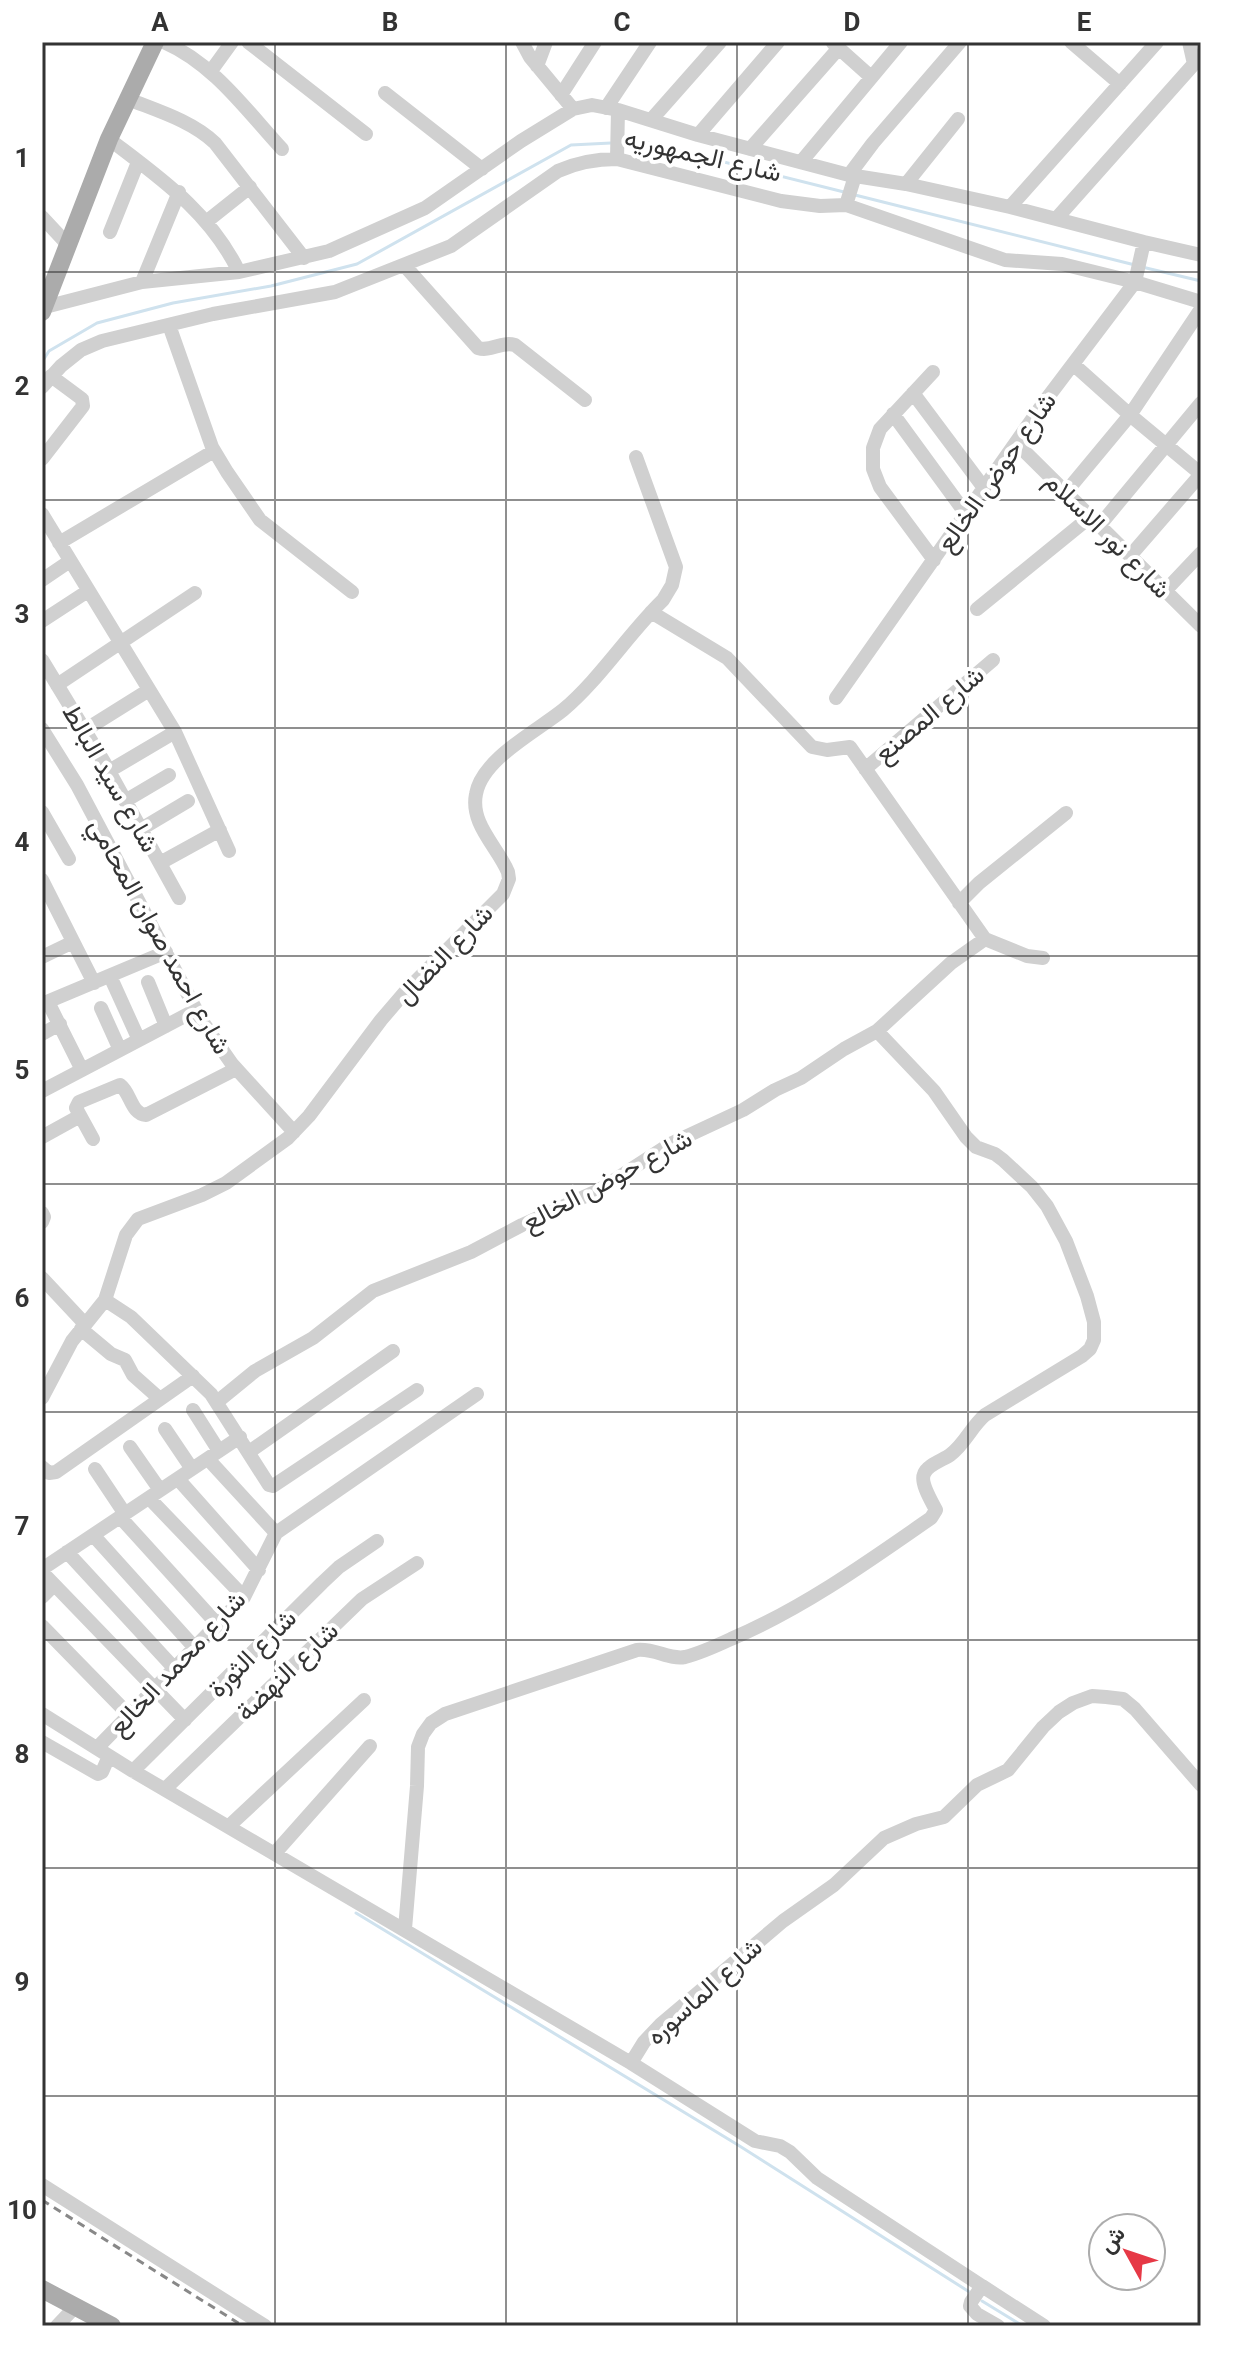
<svg xmlns="http://www.w3.org/2000/svg" width="1243" height="2368" font-family="Roboto,Vazirmatn,sans-serif">
<style>
.lines{fill:none;stroke-linecap:round;stroke-linejoin:round}
.stream{stroke:#cfe2ee;stroke-width:3}
.minor{stroke:#d0d0d0;stroke-width:14}
.major{stroke:#ababab;stroke-width:18}
.rail{stroke:#888;stroke-width:3;stroke-dasharray:8 6;stroke-linecap:butt}
.grid{fill:none;stroke:#333;stroke-width:2;stroke-opacity:0.55}
.labels{text-anchor:middle;dominant-baseline:central;stroke-width:8;stroke-linejoin:round;paint-order:stroke}
.street-label{font-size:26px;fill:#333;stroke:#fff}
.neatline{fill:none;stroke:#333;stroke-width:3}
.grid-label{font-size:26px;text-anchor:middle;font-weight:bold;fill:#333}
</style>
<rect width="100%" height="100%" fill="#fff"/>
<g class="lines">
<path class="stream" d="M622 142 640 141 844 192
M855 195 1135 265
M1142 267 1201 281
M42 362 49 351 97 323 173 303 271 286 357 264 571 145 611 143
M356 1913 738 2145 971 2293
M982 2301 1023 2326"/>
<path class="minor" d="M164 42C214 64 246 110 282 149
M248 42 366 134
M522 42 530 57 573 109
M1071 42 1120 84
M1189 42 1194 64
M833 43 871 77
M537 66 546 42
M211 71 232 42
M385 93 482 169
M561 95 595 42
M128 99C158 111 192 121 215 143L304 258
M606 108 650 42
M651 120 720 42
M698 135 778 42
M109 139C160 178 210 212 239 272
M750 149 839 48
M617 159 618 110
M801 162 901 42
M849 175 873 143 960 42
M906 184 958 119
M846 205 855 176
M1010 207 1157 42
M42 217 69 246
M1056 219 1201 56
M206 222 250 187
M110 232 138 162
M404 265 478 348C491 352 501 341 515 345L585 400
M142 282 179 192
M45 307 142 282 239 272 329 251 425 208 521 141 573 109 592 105 618 110 698 135 849 175 906 184 1010 207 1144 242 1201 255
M169 325 212 447 227 472 260 520 352 592
M1073 364 1130 415 1201 474
M933 372 880 429 873 448V469L880 487 934 560
M42 387 61 366 81 350 102 341 213 314 335 292 451 246 558 171C578 162 595 159 617 159L781 201 820 206 846 205 1005 260 1062 264 1135 282 1201 302
M913 393 984 488
M893 414 966 514
M1016 443 1201 626
M42 459 83 406 82 399 51 376
M1066 492 1130 415 1201 309
M42 514 175 732 229 851
M1099 526 1201 403
M59 543 214 451
M1130 556 1201 474
M42 580 70 561
M1165 591 1201 553
M977 609 1090 517
M651 612 727 658 812 747 827 750 850 747 985 939 1027 956 1043 958
M42 621 88 591
M42 660 104 762 179 898
M57 685 195 593
M836 698 1045 401 1135 282 1144 242
M42 729 77 785 202 1021 232 1064 294 1132
M85 730 149 690
M865 769 993 660
M109 771 175 732
M125 801 169 775
M42 812 69 859
M141 829 188 801
M160 863 220 830
M42 880 94 983
M959 903 979 883 1066 813
M42 957 69 944
M110 976 139 1040
M148 982 166 1026
M48 1002 82 1070
M42 1004 166 952
M101 1008 120 1050
M42 1034 60 1024
M42 1091 196 1010
M42 1137 80 1116
M93 1139 76 1108 79 1102 120 1085C131 1093 131 1114 146 1115L236 1069
M42 1213 44 1217 42 1222
M42 1278 85 1324
M105 1300 131 1317 211 1394 269 1485 273 1486 417 1390
M81 1329 111 1354 125 1360 133 1375 160 1399
M42 1398 72 1341 105 1300 126 1235 138 1219 202 1195 226 1183 288 1138 309 1116 381 1020 405 992 503 894 509 879 508 872C497 846 470 824 476 794 482 759 537 731 563 710 599 680 629 633 663 600L672 585 676 567 636 457
M217 1402 255 1371 313 1338 373 1291 471 1252 522 1225 599 1190 670 1144 743 1110 775 1090 801 1078 844 1049 877 1031 951 963 985 939
M193 1410 219 1451
M165 1429 192 1469
M130 1447 160 1490
M249 1452 393 1351
M208 1459 276 1533
M42 1467 49 1473 56 1472 193 1376
M95 1469 125 1514
M178 1479 259 1570
M149 1498 244 1597
M120 1517 218 1625
M93 1535 195 1648
M67 1552 174 1668
M42 1569 240 1437
M42 1572 185 1720
M42 1597 54 1585
M42 1626 128 1714
M42 1714 133 1771 631 2063 755 2141 780 2146 790 2152 817 2178 982 2286 971 2302 970 2306 977 2314 998 2326
M42 1742 98 1774 102 1772 109 1756
M97 1748 244 1597 276 1533 477 1394
M133 1771 322 1583 339 1567 377 1541
M165 1789 362 1599 417 1563
M229 1826 364 1700
M275 1853 370 1746
M405 1929 417 1786 418 1747 423 1734 431 1723 445 1714 637 1650C655 1648 669 1660 685 1657 701 1653 716 1646 731 1639 802 1609 868 1562 931 1518L936 1510C932 1502 920 1483 924 1474 927 1465 943 1460 950 1455 965 1444 971 1427 985 1415L1082 1356 1090 1349 1094 1340V1322L1087 1296 1066 1241 1047 1206 1032 1187 1003 1160 995 1154 976 1147 966 1137 934 1091 877 1031
M631 2063 644 2042 661 2024 783 1921 834 1885 884 1838 916 1824 944 1817 977 1785 1008 1770 1043 1727 1059 1712 1073 1703 1092 1696 1106 1697 1123 1699 1135 1709 1201 1785
M42 2185 265 2326
M982 2286 1044 2326
M57 2326 75 2307"/>
<path class="major" d="M42 312 109 139 155 42
M42 2289 112 2326"/>
<path class="rail" d="M42 2200 243 2326"/>
</g>
<path class="grid" d="M275 42V2326M506 42V2326M737 42V2326M968 42V2326M42 272H1201M42 500H1201M42 728H1201M42 956H1201M42 1184H1201M42 1412H1201M42 1640H1201M42 1868H1201M42 2096H1201"/>
<g class="labels">
<g class="street-label">
<text transform="translate(703 155) rotate(13)">شارع الجمهوريه</text>
<text transform="translate(996 472) rotate(-55)">شارع حوض الخالع</text>
<text transform="translate(1108 535) rotate(45)">شارع نور الاسلام</text>
<text transform="translate(929 714) rotate(-40)">شارع المصنع</text>
<text transform="translate(111 778) rotate(60)">شارع سيد البالط</text>
<text transform="translate(160 936) rotate(61)">شارع احمد صوان المحامي</text>
<text transform="translate(444 954) rotate(-46)">شارع النضال</text>
<text transform="translate(607 1180) rotate(-28)">شارع حوض الخالع</text>
<text transform="translate(252 1653) rotate(-45)">شارع الثورة</text>
<text transform="translate(177 1663) rotate(-47)">شارع محمد الخالع</text>
<text transform="translate(287 1671) rotate(-44)">شارع النهضة</text>
<text transform="translate(704 1991) rotate(-42)">شارع الماسوره</text>
</g>
</g>
<rect width="1243" height="2368" fill="none" stroke="#ffffff" stroke-width="88"/>
<g transform="translate(1127 2252) rotate(310)"><circle r="38" fill="#ffffff" stroke="#adadad" stroke-width="2"/>
<path d="M0-6L14 30L0 20L-14 30Z" fill="#e63946"/>
<text y="-12" font-size="22" font-weight="bold" text-anchor="middle" fill="#333333">ش</text>
</g>
<rect x="44" y="44" width="1155" height="2280" class="neatline"/>
<g class="grid-label">
<text x="160" y="31">A</text>
<text x="390" y="31">B</text>
<text x="622" y="31">C</text>
<text x="852" y="31">D</text>
<text x="1084" y="31">E</text>
<text x="22" y="167">1</text>
<text x="22" y="395">2</text>
<text x="22" y="623">3</text>
<text x="22" y="851">4</text>
<text x="22" y="1079">5</text>
<text x="22" y="1307">6</text>
<text x="22" y="1535">7</text>
<text x="22" y="1763">8</text>
<text x="22" y="1991">9</text>
<text x="22" y="2219">10</text>
</g>
</svg>
